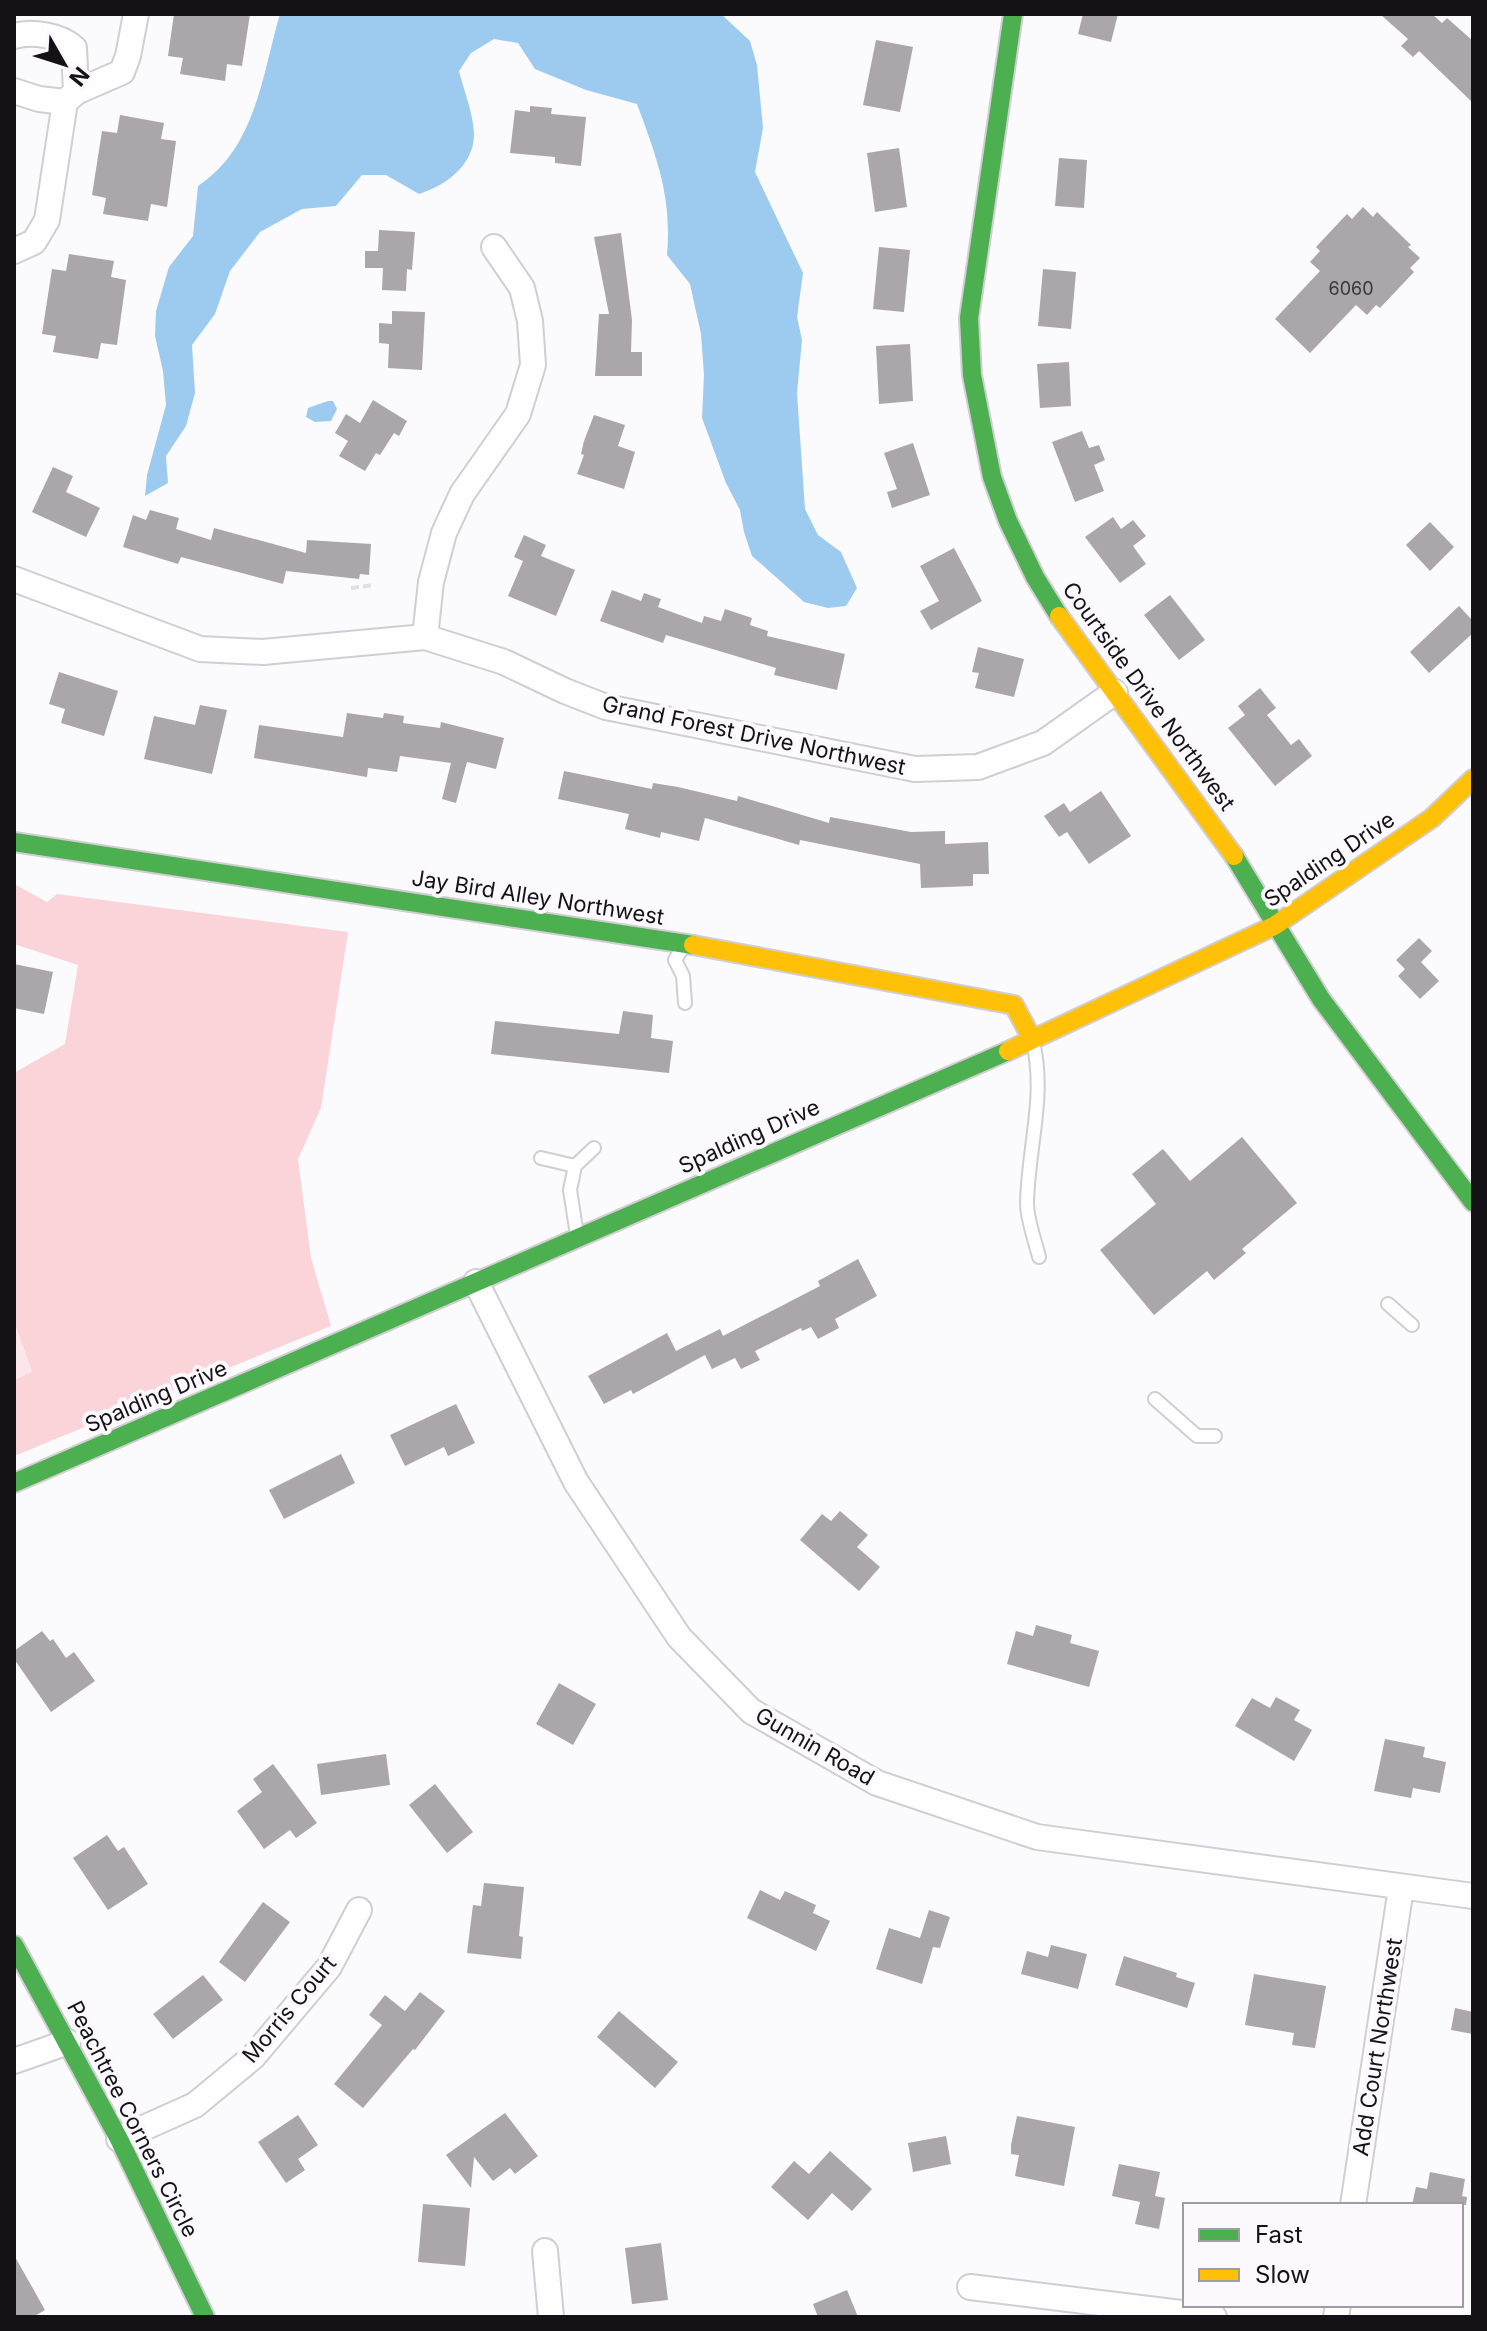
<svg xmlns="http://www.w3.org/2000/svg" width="1487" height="2331" font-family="Inter,sans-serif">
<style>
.green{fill:#fbe7e9}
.forest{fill:#fad4d8}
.water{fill:#9dcbef}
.building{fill:#aaa6a9}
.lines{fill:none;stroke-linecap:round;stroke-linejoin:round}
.lane-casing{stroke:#d0ced2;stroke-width:16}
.street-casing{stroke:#d0ced2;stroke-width:28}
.fast-casing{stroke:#d0ced2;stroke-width:22}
.slow-casing{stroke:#d0ced2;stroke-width:22}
.path{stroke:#e1e0e1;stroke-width:4;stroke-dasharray:8 4;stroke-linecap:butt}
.lane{stroke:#fefeff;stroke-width:12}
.street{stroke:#fefeff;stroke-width:24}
.fast{stroke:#4caf50;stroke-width:18}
.slow{stroke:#ffc107;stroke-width:18}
.labels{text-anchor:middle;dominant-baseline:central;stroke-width:8;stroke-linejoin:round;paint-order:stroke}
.number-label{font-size:18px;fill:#3a373c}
.street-label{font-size:22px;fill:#151217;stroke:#fbf9fd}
</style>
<rect width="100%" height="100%" fill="#fbfafc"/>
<path class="green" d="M14 1322 32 1373 14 1380Z"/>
<path class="forest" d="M14 884 47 902 57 894 348 932 321 1108 298 1159 311 1258 331 1326 14 1456V1380L32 1372 14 1322V1073L65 1044 78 965 14 944Z"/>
<path class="water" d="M280 14H721L750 41 757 65 763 128 755 172 803 273 797 317 802 340 797 393 805 509 818 535 841 552 857 588 846 606 828 608 804 602 752 556 744 532 740 510 726 483 702 418 704 375 701 334 690 284 667 255C672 197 657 158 637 104L586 90 535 69 518 43 494 39 471 53 459 71C464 91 473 113 474 133 475 164 446 186 419 194L386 175H362L336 206 302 209 260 232 230 271 215 314 192 345 195 393 186 426 166 456 168 483 145 496 147 475 166 405 163 371 155 336 156 311 169 267 193 236 198 186C256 148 262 75 280 14Z
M328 401H333L337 409 331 421 315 422 306 417 308 408Z"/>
<path class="building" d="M174 14H250L242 66 227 64 225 81 180 74 183 58 168 56Z
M1083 14H1118L1111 42 1078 34Z
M1380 14H1432L1442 23 1447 18 1473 41V103L1419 51 1413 57 1401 46 1408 39Z
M876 40 913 47 900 112 863 105Z
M530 106 552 108 551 114 586 117 581 166 555 163V157L510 153 515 110 530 112Z
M120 115 164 123 161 139 176 141 167 207 151 204 148 221 103 214 106 198 92 195 102 131 117 133Z
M899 148 907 207 875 212 867 153Z
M1059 158 1087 160 1084 208 1055 206Z
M1363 207 1373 217 1377 212 1411 245 1408 247 1420 258 1410 268 1414 272 1380 308 1376 305 1367 315 1356 305 1310 353 1275 319 1320 271 1310 262 1320 251 1316 247 1347 214 1352 219Z
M379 230 415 232 412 270 407 269 406 291 382 290 383 268H365V251H378Z
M621 233 632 320 631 352H642V376H595L599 314H609L594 237Z
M879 247 910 250 904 312 873 309Z
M69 254 114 261 111 277 126 280 117 345 101 343 98 359 53 352 56 336 42 334 52 269 66 271Z
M1043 269 1076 272 1071 329 1038 326Z
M392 311 425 312 422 370 388 368 389 344 379 343V323L392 324Z
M910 344 913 401 879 404 876 346Z
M1069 362 1071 406 1040 408 1037 364Z
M373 400 407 421 399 436 394 433 380 455 376 453 365 471 339 456 348 441 335 433 346 414 360 423Z
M594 415 625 425 618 446 635 452 624 489 577 474 584 455 581 454 584 441Z
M1082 431 1089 448 1099 445 1105 460 1094 465 1104 491 1075 502 1052 442Z
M913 443 930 495 892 508 887 492 897 489 884 453Z
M53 467 73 476 66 492 100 508 86 537 32 512Z
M150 510 179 518 176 529 211 540 214 528 306 553 307 540 371 544 369 575 360 574 359 579 286 571 283 584 181 557 178 564 123 547 133 515 146 520Z
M1113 517 1121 529 1133 520 1146 536 1133 546 1146 564 1120 583 1085 537Z
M1430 522 1454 547 1430 571 1406 545Z
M524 535 546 545 541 556 575 570 556 616 508 596 523 561 514 557Z
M954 548 982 601 931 630 920 611 939 601 920 566Z
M612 590 641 601 644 593 661 599 658 607 702 623 704 616 721 621 725 609 752 618 750 625 768 631 767 636 845 654 837 690 774 675 776 668 666 635 663 643 600 621Z
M1170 595 1205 640 1179 660 1144 615Z
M1459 606 1473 621V633L1429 673 1410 652Z
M978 647 1024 659 1014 697 975 688 979 673 972 672Z
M59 672 118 691 104 736 61 723 65 709 49 704Z
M1260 688 1276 708 1267 715 1291 745 1299 739 1312 756 1275 786 1228 728 1245 715 1238 706Z
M200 705 227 710 212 774 144 759 154 716 195 725Z
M347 713 383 718 384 713 404 716 403 723 440 728 441 722 504 738 496 769 467 762 456 803 442 799 451 763 400 756 397 772 368 768 367 777 254 758 259 725 343 737Z
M564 771 652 789 653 783 678 787 737 801 738 796 829 823 830 817 911 832 945 831V844L988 842 989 874H973V886L921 888 920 864 800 840 799 845 705 818 699 841 661 832 660 838 625 829 629 814 558 799Z
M1101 791 1131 836 1089 864 1067 832 1059 837 1044 816 1064 803 1070 812Z
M1419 938 1432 951 1421 962 1439 981 1420 999 1398 976 1405 969 1396 960Z
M14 964 53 972 44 1014 14 1008Z
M623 1011 653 1015 651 1038 673 1041 669 1073 491 1054 495 1021 619 1034Z
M1242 1137 1297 1203 1242 1249 1246 1253 1214 1280 1207 1271 1154 1315 1100 1250 1156 1204 1132 1174 1163 1149 1190 1181Z
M858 1259 877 1296 835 1319 839 1328 818 1339 811 1327 802 1331 801 1328 755 1351 760 1360 741 1369 735 1358 712 1369 705 1355 633 1394 631 1390 604 1404 588 1376 667 1333 676 1351 720 1329 723 1336 820 1286 818 1281Z
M456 1404 475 1443 448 1456 444 1447 405 1466 390 1435Z
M341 1454 355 1483 284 1519 269 1490Z
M840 1511 868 1535 857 1547 880 1567 859 1591 800 1540 822 1514 831 1521Z
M1036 1625 1072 1635 1070 1643 1099 1651 1089 1687 1007 1664 1016 1631 1033 1636Z
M42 1631 50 1641 53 1639 66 1658 74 1652 95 1681 51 1712 14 1659V1651Z
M559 1683 596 1704 573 1745 536 1724Z
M1276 1697 1300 1710 1294 1720 1312 1730 1294 1761 1235 1726 1252 1698 1270 1708Z
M1385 1739 1425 1747 1423 1757 1446 1762 1440 1793 1413 1788 1411 1798 1374 1791Z
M386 1754 390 1785 321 1795 317 1764Z
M273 1764 317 1823 296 1838 290 1830 264 1849 237 1811 262 1792 253 1779Z
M435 1784 473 1832 447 1853 409 1805Z
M107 1835 118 1851 124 1847 148 1884 108 1910 73 1858Z
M484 1883 524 1887 519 1936 523 1937 521 1959 467 1953 473 1905 481 1906Z
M760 1890 780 1900 785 1891 816 1905 813 1913 830 1921 816 1951 747 1918Z
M263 1902 290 1922 245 1982 219 1962Z
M929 1910 950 1917 940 1948 933 1947 922 1984 876 1969 889 1928 920 1938Z
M1051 1945 1087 1954 1078 1989 1021 1974 1027 1951 1048 1957Z
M1124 1956 1177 1973 1176 1977 1195 1983 1187 2008 1115 1985Z
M1254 1974 1326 1986 1315 2048 1292 2045 1294 2033 1245 2025Z
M203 1975 223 2000 173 2039 153 2014Z
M420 1992 445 2011 415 2050 413 2049 363 2108 334 2084 382 2025 369 2015 385 1995 405 2011Z
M1455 2008 1473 2012V2034L1451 2030Z
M619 2011 678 2062 655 2088 597 2037Z
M505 2113 538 2156 515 2174 510 2168 493 2181 474 2157 471 2188 446 2155Z
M298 2115 318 2145 298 2159 305 2170 286 2183 258 2142Z
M1017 2116 1075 2127 1064 2186 1015 2176 1019 2155 1011 2154V2145Z
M946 2136 951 2164 913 2172 908 2143Z
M830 2151 872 2189 852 2211 832 2193 808 2220 771 2187 794 2161 809 2174Z
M1119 2164 1160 2172 1155 2196 1165 2198 1159 2229 1135 2224 1140 2202 1112 2196Z
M1430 2172 1465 2179 1462 2196 1467 2197 1466 2205H1412L1416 2187 1427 2189Z
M423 2204 470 2208 465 2266 418 2262Z
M661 2243 668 2300 632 2304 625 2248Z
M14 2255 45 2310 33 2317H14Z
M847 2290 858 2317H818L813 2304Z"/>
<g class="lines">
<defs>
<path id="lane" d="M683 947 675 960 683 976 685 1003
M1033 1042C1046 1096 1028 1148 1027 1203 1027 1220 1035 1240 1039 1257
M541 1158 575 1166
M577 1235 570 1190 575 1166 594 1148
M1388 1304 1412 1325
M1155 1399 1197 1436H1215"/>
<path id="street" d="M14 36C32 31 60 35 74 48L76 92
M14 91 39 99 65 102
M14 251 34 242 47 220 65 102 76 92 122 72 128 56 136 14
M14 579 200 649 263 652 425 637 504 662 565 691 606 707 915 769 978 767 1043 743 1115 692
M425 637 431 582 444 533 462 494 518 414 533 365 530 321 522 288 494 247
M476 1282 576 1482 679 1637 751 1711 877 1783 1037 1837 1473 1896
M14 2061 68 2042
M119 2139 195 2105 253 2057 329 1967 359 1910
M1353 2205 1401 1888
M545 2251 551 2317
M970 2287 1214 2317
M1336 2317 1338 2305"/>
<path id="fast" d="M1013 14 969 318 972 375 992 477 1008 521 1035 577 1059 616
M14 842 693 945
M1234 856 1321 999 1473 1202
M14 1483 1008 1051
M14 1945 119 2139 205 2317"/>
<path id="slow" d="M1059 616 1234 856
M693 945 1014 1005 1032 1039
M1008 1051 1274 926 1432 818 1473 779"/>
</defs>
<use href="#lane" class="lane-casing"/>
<use href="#street" class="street-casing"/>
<use href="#fast" class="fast-casing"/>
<use href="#slow" class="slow-casing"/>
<path class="path" d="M351 588 375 585"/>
<use href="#lane" class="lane"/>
<use href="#street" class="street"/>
<use href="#fast" class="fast"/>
<use href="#slow" class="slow"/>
</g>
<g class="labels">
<g class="number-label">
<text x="1351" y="288">6060</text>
</g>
<g class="street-label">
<text transform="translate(1149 696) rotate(54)">Courtside Drive Northwest</text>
<text transform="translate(754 735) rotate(12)">Grand Forest Drive Northwest</text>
<text transform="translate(1329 859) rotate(-34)">Spalding Drive</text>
<text transform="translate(538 897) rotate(9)">Jay Bird Alley Northwest</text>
<text transform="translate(749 1136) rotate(-24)">Spalding Drive</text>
<text transform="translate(156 1396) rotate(-23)">Spalding Drive</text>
<text transform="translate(815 1746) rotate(30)">Gunnin Road</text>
<text transform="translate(289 2009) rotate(-50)">Morris Court</text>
<text transform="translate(1377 2047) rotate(-81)">Add Court Northwest</text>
<text transform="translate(133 2119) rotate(63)">Peachtree Corners Circle</text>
</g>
</g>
<rect width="1487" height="2331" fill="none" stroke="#151217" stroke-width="32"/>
<rect x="1183" y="2203" width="280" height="104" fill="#fbf9fd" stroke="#9f9da1" stroke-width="2"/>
<rect x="1199" y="2229" width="40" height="12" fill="#4caf50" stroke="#9f9da1" stroke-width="2"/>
<text x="1255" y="2243" font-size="24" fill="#151217">Fast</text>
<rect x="1199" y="2269" width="40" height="12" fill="#ffc107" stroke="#9f9da1" stroke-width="2"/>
<text x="1255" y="2283" font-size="24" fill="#151217">Slow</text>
<g transform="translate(64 64) rotate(129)" stroke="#fbf9fd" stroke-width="6" paint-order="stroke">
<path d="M0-6L14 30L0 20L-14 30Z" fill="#151217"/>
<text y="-12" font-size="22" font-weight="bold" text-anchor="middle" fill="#151217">N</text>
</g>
</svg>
